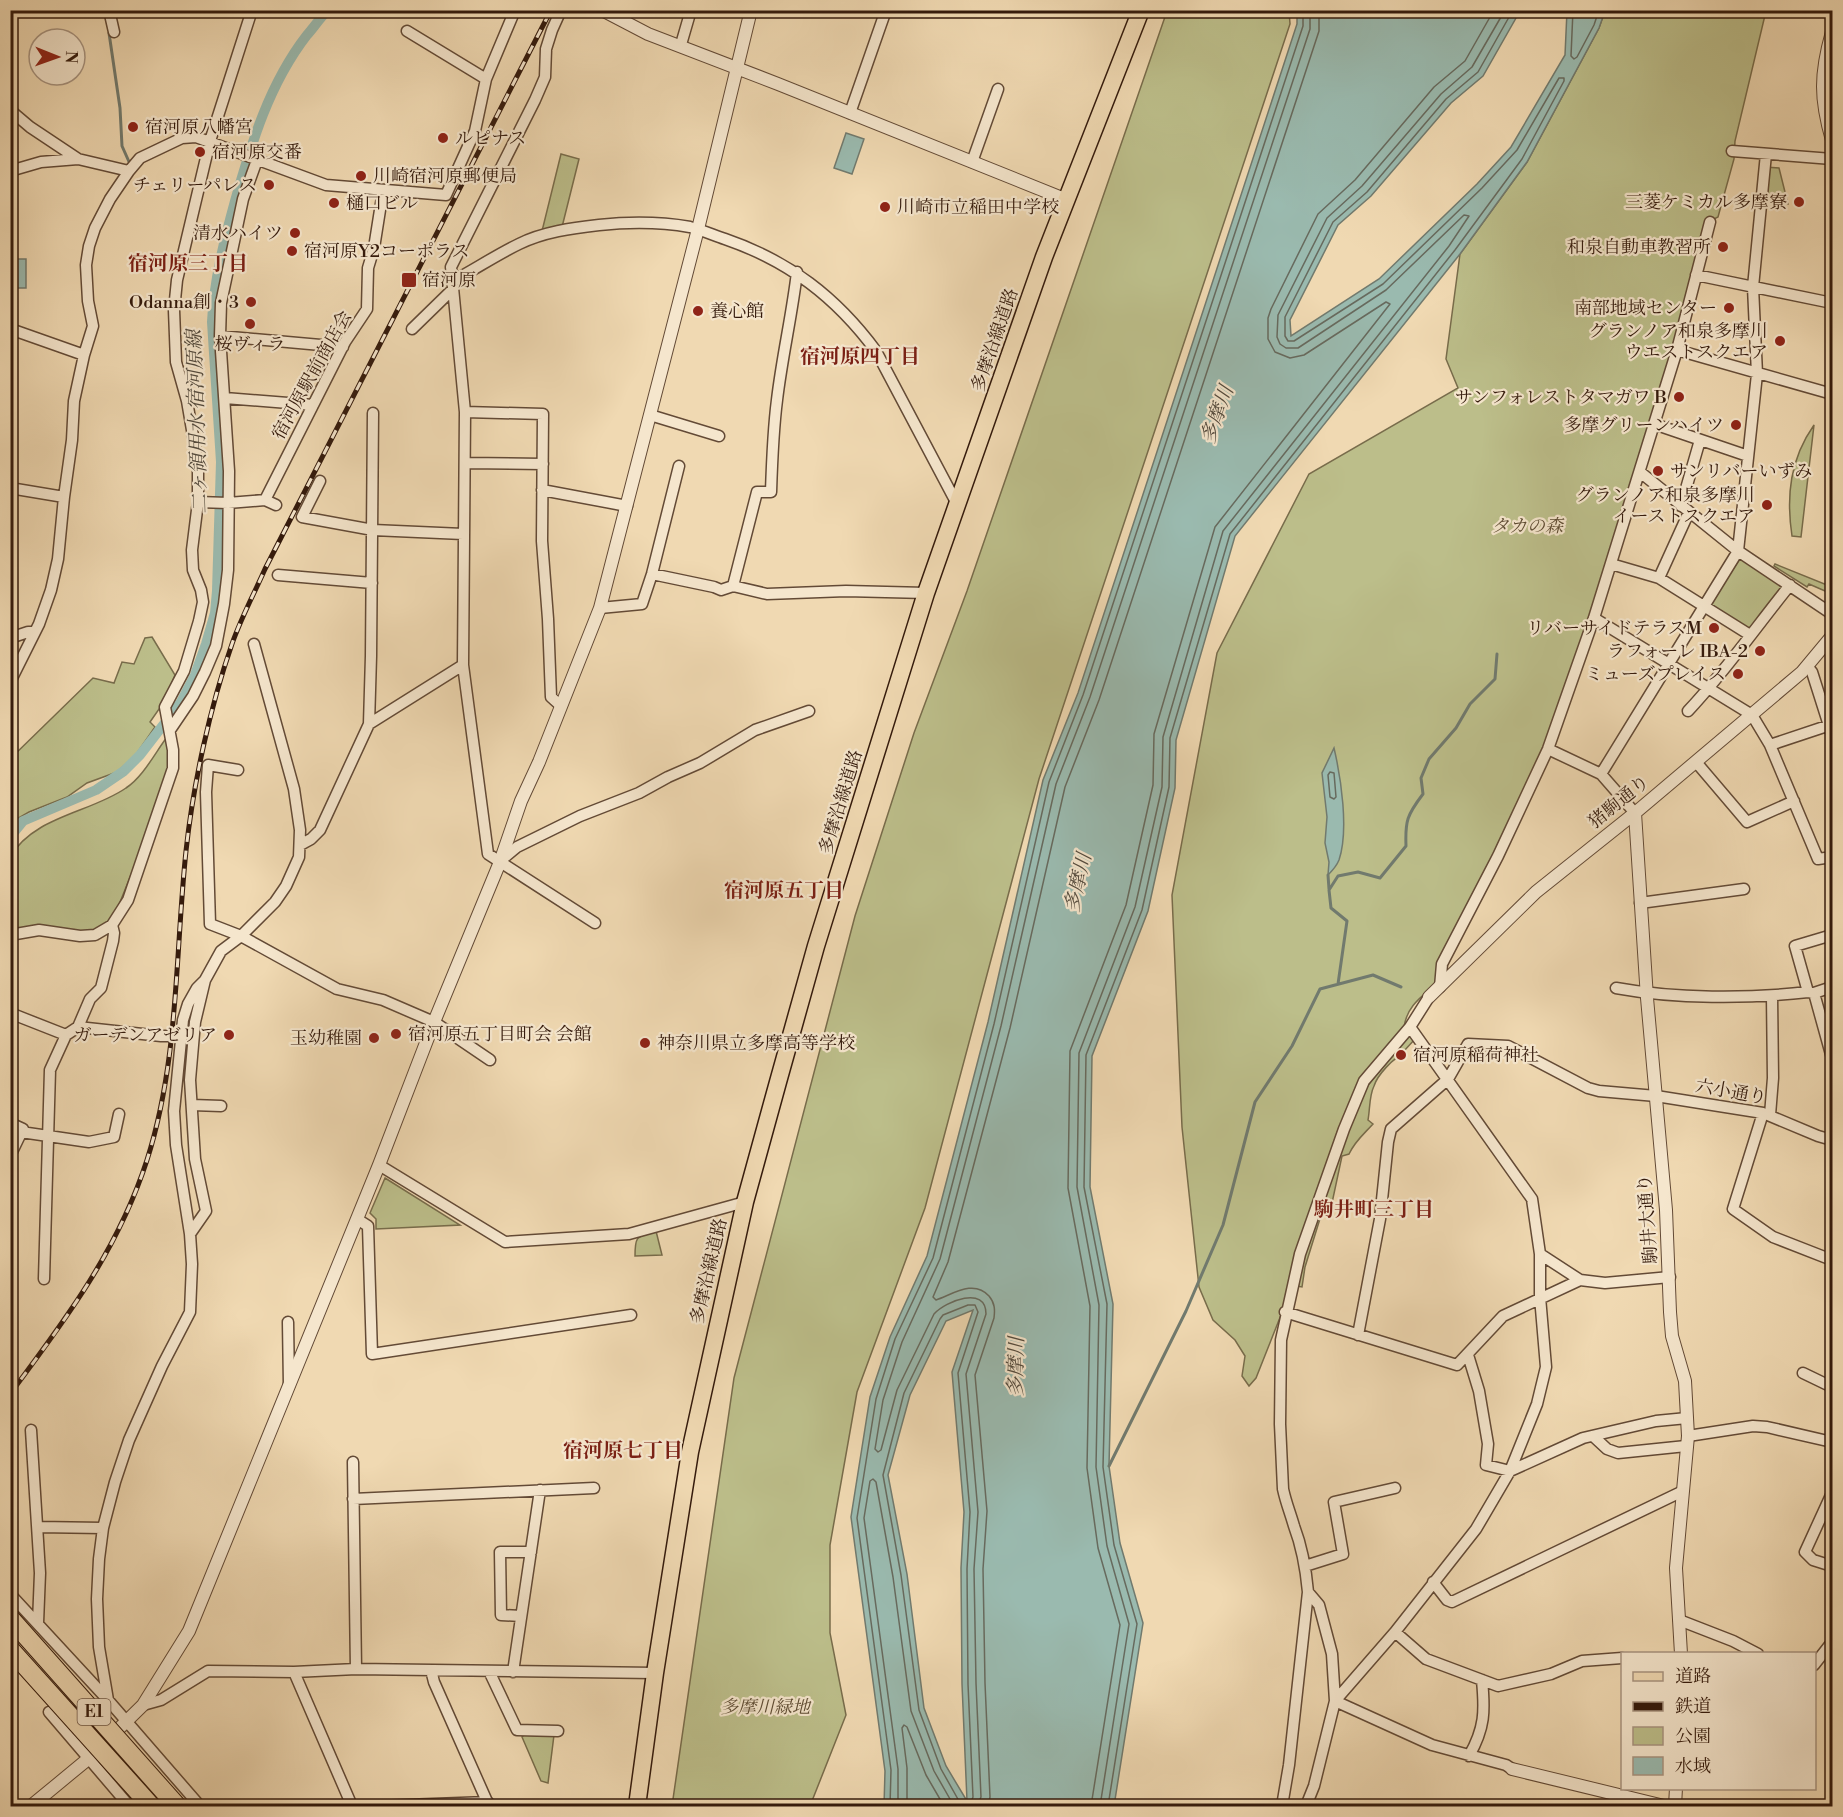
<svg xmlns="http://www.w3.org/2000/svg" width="1843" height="1817" font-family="'Libre Bodoni','Noto Serif JP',serif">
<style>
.green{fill:#bcbe8a;stroke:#786c4b;stroke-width:1.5}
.water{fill:#9abaaf;stroke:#717a6e;stroke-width:1.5;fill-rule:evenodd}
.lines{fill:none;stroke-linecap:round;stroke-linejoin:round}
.shore{stroke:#676a5e;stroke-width:1.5}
.stream{stroke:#717a6e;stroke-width:3}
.canal{stroke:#9abaaf;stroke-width:10}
.minor-casing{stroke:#634a36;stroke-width:13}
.tertiary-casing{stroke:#634a36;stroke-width:14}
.primary-casing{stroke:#341a0c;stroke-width:19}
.minor{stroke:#f5e6cd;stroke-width:10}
.tertiary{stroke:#f5e6cd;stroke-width:12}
.primary{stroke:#f0d9b2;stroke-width:16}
.rail-casing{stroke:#341a0c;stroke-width:5}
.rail{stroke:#f5e6cd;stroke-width:3;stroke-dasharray:9;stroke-linecap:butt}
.motorway-bridge-casing{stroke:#341a0c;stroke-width:20;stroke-linecap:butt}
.motorway-bridge{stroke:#f0d9b2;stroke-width:18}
.poi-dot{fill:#8f2418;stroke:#f5e6cd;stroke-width:2}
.labels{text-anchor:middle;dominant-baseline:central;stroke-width:4.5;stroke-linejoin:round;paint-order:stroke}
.shield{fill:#f5e6cd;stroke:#6e5746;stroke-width:1.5}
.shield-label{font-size:16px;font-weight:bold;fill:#341a0c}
.poi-label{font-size:18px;fill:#341a0c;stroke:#f5e6cd;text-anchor:end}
.street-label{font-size:18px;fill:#341a0c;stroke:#f5e6cd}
.park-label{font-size:18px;font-style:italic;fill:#5d4b32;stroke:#f5e6cd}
.neighbourhood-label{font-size:20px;font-weight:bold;fill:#7a1f14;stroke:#f5e6cd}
.water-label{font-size:20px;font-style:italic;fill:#534a3d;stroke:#f5e6cd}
</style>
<rect width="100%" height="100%" fill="#f0d9b2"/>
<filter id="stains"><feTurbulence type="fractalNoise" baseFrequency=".00333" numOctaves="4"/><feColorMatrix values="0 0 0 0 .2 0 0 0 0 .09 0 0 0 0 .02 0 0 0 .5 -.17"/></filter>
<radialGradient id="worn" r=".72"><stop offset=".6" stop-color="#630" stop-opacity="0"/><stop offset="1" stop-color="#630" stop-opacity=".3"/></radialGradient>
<path class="green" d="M1167 11H1289L1290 24 1039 779 925 1208 857 1392 830 1545V1633L846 1715 810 1806H672L734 1378 855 916 914 733 967 591Z
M1605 11H1766L1735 141 1734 159 1718 217 1708 222 1635 478 1553 728 1436 984C1421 997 1406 1007 1404 1028L1363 1075 1338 1130 1302 1234 1281 1315 1256 1378 1249 1386 1242 1376 1245 1356 1235 1340 1213 1320 1199 1287 1182 1127 1172 895 1217 653 1309 474 1458 388 1446 359 1460 254 1527 162 1599 28Z
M561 154 579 159 562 227 542 231Z
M1765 167 1779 168 1788 204H1762Z
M1814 425 1801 537 1792 536C1786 496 1790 459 1814 425Z
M1744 559 1781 584 1782 589 1751 630 1711 607 1710 603 1739 560Z
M1775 564 1832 587V602V594L1809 584 1807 587 1774 566Z
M152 637 175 675 164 702 150 722 155 727 135 756 117 772 87 783 67 797 29 812 17 819 11 816V758L93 678 114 683 122 662 134 664 145 638Z
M167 737 170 770 137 860 114 917 103 927 80 934 41 925 11 931 10 857C34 816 90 813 126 788 143 777 155 753 167 737Z
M1410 1033 1415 1039 1404 1051V1055C1394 1056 1377 1076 1374 1086 1369 1096 1370 1110 1368 1120L1373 1124C1363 1135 1355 1141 1349 1154L1342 1156 1332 1203 1329 1209H1323L1305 1267 1302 1287 1296 1286 1301 1265 1352 1121 1365 1089Z
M385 1178 460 1225 376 1229V1219L370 1213Z
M656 1231 662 1255 635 1256C635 1235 637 1237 656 1231Z
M526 1733 554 1735 548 1783 541 1781 522 1737Z"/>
<path class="water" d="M1297 11H1520L1483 76 1451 103 1371 196 1338 225 1290 320 1291 336 1379 279 1477 184 1511 147 1565 55 1567 11H1605L1599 28 1527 162 1460 254 1235 536 1176 740 1175 788 1148 911 1092 1056 1090 1187 1113 1304 1109 1466 1120 1543 1143 1623 1114 1806H884L885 1771 851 1517 870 1397 890 1337 927 1256 988 1022 1043 780 1078 693 1297 24ZM973 1310 952 1372 964 1512 961 1568 962 1684 967 1801 946 1766 924 1708 907 1574 888 1475 910 1395 946 1321Z
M846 133 864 139 852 174 834 168Z
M11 259H26V288H11Z
M1334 748C1341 778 1349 830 1339 860 1337 865 1332 871 1328 875L1329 862 1325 843 1327 817 1322 773Z"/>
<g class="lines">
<path class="shore" d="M1573 10 1571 56 1574 59 1577 57 1594 25 1599 10
M1330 772 1334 773 1336 797 1334 799 1330 797 1328 775Z
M968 1305H975L978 1312 958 1373 970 1512 967 1569 968 1684 973 1797 971 1802 966 1804 959 1801 941 1769 919 1710 901 1575 883 1475 904 1393 940 1319 943 1315Z
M890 1806 891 1770 857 1518 876 1399 895 1339 933 1258 994 1024 1049 782 1083 695 1303 26V10
M898 1806V1769L864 1518 870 1481 873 1479 876 1482 893 1577 911 1711 934 1771 954 1806
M907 1806V1768L902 1728 904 1725 907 1727 926 1775 944 1806
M977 1806 981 1797 976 1683 974 1569 978 1512 966 1374 986 1314C986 1285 946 1301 934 1314L897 1390 881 1450 878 1452 875 1449 883 1400 902 1342 940 1259 1001 1026 1056 784 1090 697 1310 29V10
M988 1806 990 1797 985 1683 983 1569 987 1511 975 1375 994 1318C995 1310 995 1303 989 1296 974 1279 953 1294 936 1300L933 1297 948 1262 1010 1028 1065 787 1099 700 1319 31V10
M1091 1806 1120 1625 1098 1548 1087 1468 1090 1306 1068 1188 1070 1051 1126 905 1153 785 1154 734 1215 527 1390 304 1386 302 1304 355 1290 358 1275 352 1268 339V318L1271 309 1318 214 1355 180 1434 87 1465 61 1494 10
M1100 1806 1129 1624 1107 1546 1096 1467 1099 1305 1077 1187 1079 1053 1135 907 1162 787 1163 737 1223 531 1449 246 1469 216 1464 215 1386 290 1298 348H1286L1280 344 1277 337 1278 315 1327 218 1362 186 1441 94 1472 67 1505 10
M1108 1806 1137 1624 1114 1545 1103 1467 1107 1304 1084 1187 1086 1055 1142 910 1169 787 1170 738 1230 534 1455 250 1522 159 1564 81V78H1559L1517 150 1482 188 1383 284 1294 341H1288L1285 336V317L1333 222 1367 192 1446 99 1478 72 1513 10"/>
<path class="stream" d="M109 33 120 108 122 146 130 164
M1328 875 1329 889
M1338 984 1347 921 1331 908 1329 890 1338 876 1358 872 1380 878 1406 846C1405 821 1407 815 1423 794L1421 778 1429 759 1456 728 1470 704 1495 679 1497 654
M1109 1466 1186 1311 1223 1225 1255 1102 1292 1046 1320 989 1373 975 1401 987"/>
<path class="canal" d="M10 837 23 821 96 790 124 771 140 755 181 702 195 675 206 644 215 613 217 591 221 462 212 322C214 280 224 241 235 201 252 142 269 84 307 35 314 27 320 18 328 10"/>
<defs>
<path id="minor" d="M109 10 114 32
M561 10 552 30 546 49 545 77 535 100 451 267 465 412 463 665 488 854 595 923
M407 31 486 79
M682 41 691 10
M10 110 30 127 78 159 129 171
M850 113 886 10
M1732 151 1832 159
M972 162 998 89
M10 171 41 162 78 159
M1696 275 1832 303
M451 282C474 270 496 255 519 244 543 232 572 228 599 225 628 222 661 222 690 227 702 230 713 235 725 239 789 261 836 297 876 351L957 504
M412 329 452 290
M10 336 16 331 84 355
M220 336 343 347
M1677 350 1832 394
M225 398 313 405
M465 412 543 414 542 541 548 619 551 697 561 706
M650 415 719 436
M1654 424 1748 456
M465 463 543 464
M1640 472 1738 551 1832 614
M320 481 302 517 373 530 463 534
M10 488 64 497
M542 490 627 506
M265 500 345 342 367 309 368 268 374 248 383 191
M198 502 228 503 265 500 276 505
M1681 506 1700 440
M1611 564 1659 578 1750 635
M652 574 714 587 721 590 733 586 767 594 846 591 926 593
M278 575 372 583
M1659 578 1689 512
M733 586 757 492H771C772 461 773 431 777 400 782 357 792 315 797 272
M600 608 642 604 652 574 679 466
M1594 618 1752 715 1770 745 1818 859 1832 857
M10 638 28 632H35
M1808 667 1812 672 1832 735
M10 682 39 624 51 590 58 559 64 497 72 440 74 401 84 355 93 326 88 301 86 265 89 246 95 228 110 199 129 171 140 158 182 138 196 137 326 185 446 195 475 131 486 79 515 10
M1688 711C1725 672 1756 627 1790 585
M369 724 463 665
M170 730 193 696 205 672 216 646 224 604 228 570 229 471 220 336 221 303 243 199 257 160
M1770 745 1830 725
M1548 749 1601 774 1635 813
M1696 762 1747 822 1794 801
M238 770 208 765 206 792 210 924 241 936 337 989 383 1000 434 1022 490 1060
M1601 774 1738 551 1757 374 1753 287 1766 154
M300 845 311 839 320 830 369 724 371 656 373 413
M500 861 517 847 580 816 639 793 668 777 700 763 755 730 809 711
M1640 903 1744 889
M10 935 39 930 80 936 95 935 112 925 128 900 173 768V750L165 707 184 671 199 621 203 602 201 590 193 570 192 550 198 502V465L187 401 176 362 174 310 177 280 210 141 252 10
M1440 987 1442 964 1498 856 1548 749 1594 618 1677 350 1710 222
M1616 988C1676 999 1748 999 1808 992L1814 993 1832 987
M1808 992 1795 946 1832 935
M1814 993 1832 1058
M10 1013 66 1035
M78 1027 90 999 101 988 113 941 114 933 112 925
M192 1105 221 1106
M1763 1113 1733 1209 1773 1237 1832 1260
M1770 1115 1773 1078 1772 996
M10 1123 23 1129 10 1156
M21 1132 89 1142 114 1137 119 1114
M379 1165 505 1242 629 1234 745 1202
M357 1219 368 1226 372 1354 631 1315
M190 1234 206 1211 195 1159 190 1080 195 1022 205 980 221 951 241 936 275 902 286 886 299 857 300 830 294 789 254 644
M1540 1254 1580 1280
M44 1279 50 1070 66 1035 78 1027 161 1036H181
M1285 1312 1457 1365 1503 1316 1580 1280 1605 1283 1670 1277
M288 1322 289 1386
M1358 1335 1380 1219 1388 1142 1391 1129 1448 1079 1468 1044 1508 1046 1588 1088 1599 1091 1656 1096 1763 1113 1818 1136 1832 1140
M1468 1355 1479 1391 1488 1444 1486 1465 1510 1471 1583 1438 1656 1421 1687 1418
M1803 1373 1832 1387
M31 1430 40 1573 38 1623
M1593 1436 1607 1449 1618 1453 1686 1446
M1688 1436 1753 1426 1767 1427 1832 1442
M353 1462 356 1669
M1832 1493 1805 1552 1813 1560 1832 1566
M353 1499 594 1488
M38 1527 103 1528
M1305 1566 1343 1554 1334 1502 1395 1488
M1433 1582 1447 1600 1452 1602 1683 1491
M10 1594 108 1700 200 1806
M521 1616 501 1615 500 1552H531
M1679 1620 1733 1641 1758 1654
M1395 1632 1426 1659 1498 1686 1551 1674 1582 1661 1622 1658
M1814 1665 1832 1642
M431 1670 434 1682 489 1806
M489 1671 517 1730 558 1731
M294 1672 352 1806
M513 1672 540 1490
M108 1700 99 1647 97 1599 99 1559 103 1528 115 1482 129 1440 162 1366 190 1312 192 1264 190 1234 176 1145 174 1111 183 1020 188 1004 197 988 205 980
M1335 1701 1395 1632 1476 1529 1510 1471 1537 1404 1546 1367 1540 1297V1254L1532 1199 1410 1027
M1335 1701 1432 1745 1506 1765 1512 1769
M143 1705 161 1700 208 1671 294 1672 356 1669 655 1673
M49 1712 125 1801 127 1806
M1469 1756C1485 1728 1485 1711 1482 1680
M378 1806 488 1802
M1282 1806 1289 1765 1308 1592C1306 1570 1302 1547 1294 1526 1290 1512 1286 1503 1283 1489L1280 1424 1281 1340 1300 1254 1344 1129 1364 1081 1410 1027 1429 997
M1306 1806 1314 1786 1335 1701 1332 1654 1319 1605 1308 1592"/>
<path id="tertiary" d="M602 10 648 34 778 84 1067 200
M1832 32C1820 74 1820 99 1832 140
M1635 813 1647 998 1666 1210 1670 1312 1672 1336 1685 1381 1688 1436 1676 1568 1681 1654
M1429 997 1536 892 1635 813 1802 672 1832 636
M1512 1769 1664 1806
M31 1806 88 1759 143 1705 189 1631 379 1165 434 1022 500 862 521 801 539 762 600 608 698 229 751 10
M1675 1806 1676 1788"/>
<path id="primary" d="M637 1806 655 1673 690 1452 745 1202 778 1082 816 946 926 593 1044 257 1141 10"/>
</defs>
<use href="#minor" class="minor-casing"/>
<use href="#tertiary" class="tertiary-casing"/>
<use href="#primary" class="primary-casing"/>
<use href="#minor" class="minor"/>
<use href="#tertiary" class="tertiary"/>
<use href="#primary" class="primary"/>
<defs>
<path id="rail" d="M10 1394C66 1319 118 1250 147 1160 179 1060 175 955 186 851 193 785 210 707 232 644 241 618 254 594 265 569L551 10"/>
</defs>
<use href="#rail" class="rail-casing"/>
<use href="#rail" class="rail"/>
<defs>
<path id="motorway-bridge" d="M10 1618 177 1806
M10 1649 151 1806"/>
</defs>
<use href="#motorway-bridge" class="motorway-bridge-casing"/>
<use href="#motorway-bridge" class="motorway-bridge"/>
</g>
<g class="poi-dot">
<circle cx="133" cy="127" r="6"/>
<circle cx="443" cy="138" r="6"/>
<circle cx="200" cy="152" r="6"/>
<circle cx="361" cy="176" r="6"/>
<circle cx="269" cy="185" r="6"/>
<circle cx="1799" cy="202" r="6"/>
<circle cx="334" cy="203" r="6"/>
<circle cx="885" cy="207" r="6"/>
<circle cx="295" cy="233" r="6"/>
<circle cx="1723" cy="247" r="6"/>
<circle cx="292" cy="251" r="6"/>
<rect x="401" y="272" width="16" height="16" rx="3"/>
<circle cx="251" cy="302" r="6"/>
<circle cx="1729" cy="308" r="6"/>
<circle cx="698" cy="311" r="6"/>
<circle cx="250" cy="324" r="6"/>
<circle cx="1780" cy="341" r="6"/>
<circle cx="1679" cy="397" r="6"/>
<circle cx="1736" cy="425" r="6"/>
<circle cx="1658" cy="471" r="6"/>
<circle cx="1767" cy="505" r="6"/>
<circle cx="1714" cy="628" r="6"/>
<circle cx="1760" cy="651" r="6"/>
<circle cx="1738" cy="674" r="6"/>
<circle cx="396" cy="1034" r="6"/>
<circle cx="229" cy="1035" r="6"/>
<circle cx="374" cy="1038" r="6"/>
<circle cx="645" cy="1043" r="6"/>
<circle cx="1401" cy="1055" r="6"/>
</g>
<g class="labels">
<rect class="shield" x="77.5" y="1699" width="33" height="26" rx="4.5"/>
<g class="shield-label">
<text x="94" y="1712">E1</text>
</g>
<g class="poi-label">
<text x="145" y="127" text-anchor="start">宿河原八幡宮</text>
<text x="455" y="138" text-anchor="start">ルピナス</text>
<text x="212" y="152" text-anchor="start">宿河原交番</text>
<text x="373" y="176" text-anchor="start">川崎宿河原郵便局</text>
<text x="257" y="185">チェリーパレス</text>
<text x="1787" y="202">三菱ケミカル多摩寮</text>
<text x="346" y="203" text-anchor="start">樋口ビル</text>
<text x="897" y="207" text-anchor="start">川崎市立稲田中学校</text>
<text x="283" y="233">清水ハイツ</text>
<text x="1711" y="247">和泉自動車教習所</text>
<text x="304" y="251" text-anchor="start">宿河原Y2コーポラス</text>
<text x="422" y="280" text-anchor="start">宿河原</text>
<text x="239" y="302">Odanna創・3</text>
<text x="1717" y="308">南部地域センター</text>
<text x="710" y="311" text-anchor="start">養心館</text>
<text x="1768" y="331">グランノア和泉多摩川<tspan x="1768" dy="21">ウエストスクエア</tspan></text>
<text x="250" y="344" text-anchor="middle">桜ヴィラ</text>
<text x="1667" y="397">サンフォレストタマガワ B</text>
<text x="1724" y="425">多摩グリーンハイツ</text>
<text x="1670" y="471" text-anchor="start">サンリバーいずみ</text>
<text x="1755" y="495">グランノア和泉多摩川<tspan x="1755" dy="21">イーストスクエア</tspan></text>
<text x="1702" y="628">リバーサイドテラスM</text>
<text x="1748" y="651">ラフォーレ IBA-2</text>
<text x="1726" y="674">ミューズプレイス</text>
<text x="408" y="1034" text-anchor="start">宿河原五丁目町会 会館</text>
<text x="217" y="1035">ガーデンアゼリア</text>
<text x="362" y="1038">玉幼稚園</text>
<text x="657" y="1043" text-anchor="start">神奈川県立多摩高等学校</text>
<text x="1413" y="1055" text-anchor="start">宿河原稲荷神社</text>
</g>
<g class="street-label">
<text transform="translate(995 340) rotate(-71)">多摩沿線道路</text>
<text transform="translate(312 375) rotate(-61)">宿河原駅前商店会</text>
<text transform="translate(841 802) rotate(-73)">多摩沿線道路</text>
<text transform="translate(1619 802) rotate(-39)">猪駒通り</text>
<text transform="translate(1731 1092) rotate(10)">六小通り</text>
<text transform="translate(1648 1219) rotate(-94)">駒井大通り</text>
<text transform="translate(709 1271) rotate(-77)">多摩沿線道路</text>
</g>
<g class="park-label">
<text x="1527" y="526">タカの森</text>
<text x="765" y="1707">多摩川緑地</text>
</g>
<g class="neighbourhood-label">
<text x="188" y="264">宿河原三丁目</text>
<text x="860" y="357">宿河原四丁目</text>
<text x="784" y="891">宿河原五丁目</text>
<text x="1374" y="1210">駒井町三丁目</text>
<text x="623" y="1451">宿河原七丁目</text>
</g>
<g class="water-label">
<text transform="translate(1218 415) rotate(-70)">多摩川</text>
<text transform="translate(198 422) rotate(-92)">二ヶ領用水 宿河原線</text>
<text transform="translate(1079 883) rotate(-77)">多摩川</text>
<text transform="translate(1017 1367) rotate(-89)">多摩川</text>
</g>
</g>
<rect width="1843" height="1817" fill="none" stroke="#f0d9b2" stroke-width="36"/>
<rect x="12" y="12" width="1819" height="1793" fill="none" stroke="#341a0c" stroke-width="3"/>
<rect x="18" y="18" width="1807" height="1781" fill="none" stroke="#341a0c" stroke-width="1.5"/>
<rect x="1621" y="1652" width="195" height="138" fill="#f5e6cd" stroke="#a89480" stroke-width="1.5"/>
<rect x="1633" y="1672" width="30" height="9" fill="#f0d9b2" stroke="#a89480" stroke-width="1.5"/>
<text x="1675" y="1682" font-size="18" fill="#341a0c">道路</text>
<rect x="1633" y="1702" width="30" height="9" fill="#341a0c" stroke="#a89480" stroke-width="1.5"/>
<text x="1675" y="1712" font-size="18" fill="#341a0c">鉄道</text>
<rect x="1633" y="1727" width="30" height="18" fill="#bcbe8a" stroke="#a89480" stroke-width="1.5"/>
<text x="1675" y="1742" font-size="18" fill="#341a0c">公園</text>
<rect x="1633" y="1757" width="30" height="18" fill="#9abaaf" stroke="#a89480" stroke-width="1.5"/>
<text x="1675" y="1772" font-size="18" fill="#341a0c">水域</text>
<g transform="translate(57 57) rotate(91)"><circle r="28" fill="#f5e6cd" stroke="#a89480" stroke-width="1.5"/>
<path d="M0-4.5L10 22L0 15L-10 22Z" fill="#8f2418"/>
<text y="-9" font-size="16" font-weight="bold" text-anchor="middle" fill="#341a0c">N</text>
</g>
<rect width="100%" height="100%" filter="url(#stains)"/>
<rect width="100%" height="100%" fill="url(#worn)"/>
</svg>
